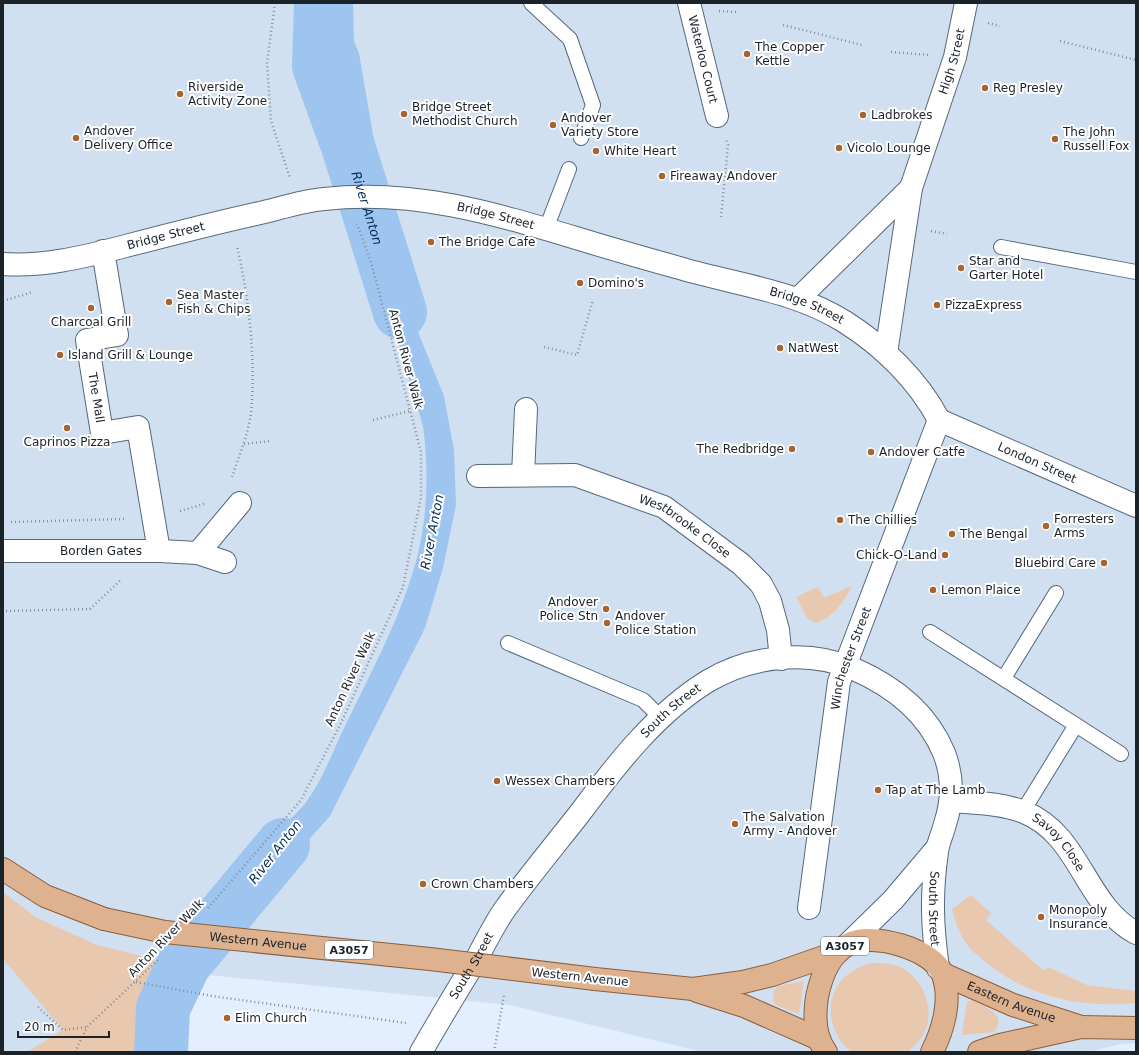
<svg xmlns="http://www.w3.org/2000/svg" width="1139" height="1055" font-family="'DejaVu Sans',sans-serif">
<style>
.built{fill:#d0e0f1}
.green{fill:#e9c8b0}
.water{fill:#9ec5ef}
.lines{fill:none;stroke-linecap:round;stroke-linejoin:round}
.river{stroke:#9ec5ef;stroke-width:54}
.lane-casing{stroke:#55687c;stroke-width:16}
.street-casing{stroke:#55687c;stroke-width:24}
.secondary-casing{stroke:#55687c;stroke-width:24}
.primary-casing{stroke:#8b5e3b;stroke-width:24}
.path{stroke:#86909c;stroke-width:2.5;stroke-dasharray:1 3;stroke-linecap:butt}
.lane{stroke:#fff;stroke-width:14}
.street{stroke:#fff;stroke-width:22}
.secondary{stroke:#fff;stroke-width:22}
.primary{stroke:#deb28f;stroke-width:22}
.primary-bridge-casing{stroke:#8b5e3b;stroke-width:24;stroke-linecap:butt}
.primary-bridge{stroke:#deb28f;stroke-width:22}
.poi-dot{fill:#a66530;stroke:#fff;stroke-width:1.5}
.labels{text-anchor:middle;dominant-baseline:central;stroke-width:4;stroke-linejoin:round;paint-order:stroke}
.shield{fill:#fff;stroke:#5f646a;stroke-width:1}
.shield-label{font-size:11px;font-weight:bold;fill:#1a222a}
.poi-label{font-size:12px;fill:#1a222a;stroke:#fff;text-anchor:start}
.street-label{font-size:12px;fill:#1a222a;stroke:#fff}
.water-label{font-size:13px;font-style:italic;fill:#032d54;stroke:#fff}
</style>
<rect width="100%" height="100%" fill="#e3effe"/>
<path class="built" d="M3 3H1136V1043L1121 1044 1089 1052H702L510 1005 198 974 126 1052H3Z"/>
<path class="green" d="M851 586C846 601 832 618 816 623L807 618 796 597 818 587 824 598Z
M3 892 37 918 97 945 127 952 201 974 180 1047V1052H27L63 1030 3 959Z
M971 895 991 913 986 920 1044 971 1048 967 1087 985 1136 991V1003C1083 1008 1030 998 988 964 981 958 971 951 966 943 959 933 955 921 952 909Z
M871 963C882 963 892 963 902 968 927 982 938 1017 919 1041 916 1045 911 1048 908 1052H852C828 1036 822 996 846 976 854 969 862 966 871 963Z
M804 981 799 1014 778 1006 773 1002 774 990 778 986Z
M972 1000C985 1007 1008 1014 994 1032L964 1035 962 1034 967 1002Z"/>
<path class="water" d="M304 3H353L354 41 359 53 377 158 345 156 304 102 301 58Z
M399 240 416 327 444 396 454 450 456 505 443 568 425 628 330 816 251 905 221 901C242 876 263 849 285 824 291 818 298 812 304 805 323 780 333 750 347 722 369 676 394 630 410 581 427 533 430 477 423 426L368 242Z
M158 973 204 982 182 1025 177 1052H150V1010Z"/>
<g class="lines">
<g class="river">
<path id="s1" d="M321 3 319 66 348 146 400 312"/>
<path d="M161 1052 163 1008 184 964 283 845"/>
</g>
<defs>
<path id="lane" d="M531 3 570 39 593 105 581 138
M546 229 569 169
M1001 247 1136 272
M930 632 1076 725 1023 811
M508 643 643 700 661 718
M1004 678 1056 593
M1076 725 1121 754"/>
<g id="street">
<path id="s2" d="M689 3 717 116"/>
<path id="s3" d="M103 251 117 335 87 340 102 433 138 427 159 551"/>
<path id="s4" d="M3 264C43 267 83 257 122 247 168 235 214 223 260 213 281 208 302 201 324 199 413 189 493 213 576 238 612 249 647 259 683 269 738 285 796 291 845 322 883 346 918 380 939 420"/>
<path d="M798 299 911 188"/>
<path id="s5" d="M886 353 911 188 955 57 966 3"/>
<path id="s6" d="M939 420 1136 506"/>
<path d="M523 475 526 409"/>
<path id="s7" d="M478 476 575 475 664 507 741 564 761 584 770 601 778 630 781 659"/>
<path id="s8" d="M3 551H159L198 553 225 562"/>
<path d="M198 553 240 503"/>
<path id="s9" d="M951 801C975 803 1001 803 1024 812 1081 835 1084 905 1136 933"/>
<path id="s10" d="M809 908 839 682 939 420"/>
</g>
<g id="secondary">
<path d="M848 944 893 900 937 848"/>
<path id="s11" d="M421 1052C439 1021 457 990 476 960 485 943 494 925 505 909 529 876 555 845 580 813 616 765 656 713 708 681 750 656 808 649 854 669 893 686 927 712 944 753 953 776 953 800 945 824 943 833 938 842 937 852 931 894 932 926 938 968"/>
</g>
<g id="primary">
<path d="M3 869 45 896 104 919"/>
<path id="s12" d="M943 974 1013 1005 1078 1026"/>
<path d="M595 979 693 989 743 982 772 975 838 952"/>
<path d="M697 991 744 1006 819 1039"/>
<path d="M826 1052C814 1036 814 1016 817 997 821 977 830 953 849 944 872 932 934 949 943 975 952 1000 943 1030 932 1052"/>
<path d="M979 1052 1000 1045 1081 1027 1136 1028"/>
</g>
</defs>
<use href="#lane" class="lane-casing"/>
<use href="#street" class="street-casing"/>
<use href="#secondary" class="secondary-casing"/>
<use href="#primary" class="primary-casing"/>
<path class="path" d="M275 3 267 63 271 121 290 178
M719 11 736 12
M988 23 1000 26
M783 25 862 45
M1060 41 1136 60
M891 52 929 55
M721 217 728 145 726 140
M931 231 947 234
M3 301 33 292
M544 347 577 355 593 300
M373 420 410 411
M244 444 271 441
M232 477C239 456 248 435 251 413 256 360 249 298 237 246
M180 511 204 504
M11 522 126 519
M6 611 90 609 122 579
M208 908 301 800 341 723 403 587 421 497V452L371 262 357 224
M136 982 212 996 406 1023
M38 1007 63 1030 87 1027
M75 1052 87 1027 160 958
M494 1052 504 995"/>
<use href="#lane" class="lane"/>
<use href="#street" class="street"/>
<use href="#secondary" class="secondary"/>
<use href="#primary" class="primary"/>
<defs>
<g id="primary-bridge">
<path id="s13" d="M104 919 165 932 430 959 595 979"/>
</g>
</defs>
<use href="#primary-bridge" class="primary-bridge-casing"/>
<use href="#primary-bridge" class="primary-bridge"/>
</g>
<g class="poi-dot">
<circle cx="747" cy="54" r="4"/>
<circle cx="985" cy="88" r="4"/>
<circle cx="180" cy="94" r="4"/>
<circle cx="404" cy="114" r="4"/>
<circle cx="863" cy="115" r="4"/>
<circle cx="553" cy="125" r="4"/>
<circle cx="76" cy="138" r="4"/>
<circle cx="1055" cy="139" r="4"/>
<circle cx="839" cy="148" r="4"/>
<circle cx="596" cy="151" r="4"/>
<circle cx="662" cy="176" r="4"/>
<circle cx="431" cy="242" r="4"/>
<circle cx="961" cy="268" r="4"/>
<circle cx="580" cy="283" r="4"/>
<circle cx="169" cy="302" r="4"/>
<circle cx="937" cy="305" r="4"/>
<circle cx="91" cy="308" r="4"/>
<circle cx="780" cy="348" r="4"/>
<circle cx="60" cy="355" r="4"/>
<circle cx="67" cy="428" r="4"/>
<circle cx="792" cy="449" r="4"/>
<circle cx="871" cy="452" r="4"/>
<circle cx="840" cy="520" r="4"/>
<circle cx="1046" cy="526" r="4"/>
<circle cx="952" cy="534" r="4"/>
<circle cx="945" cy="555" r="4"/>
<circle cx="1104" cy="563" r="4"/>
<circle cx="933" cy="590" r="4"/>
<circle cx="606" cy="609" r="4"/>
<circle cx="607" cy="623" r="4"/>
<circle cx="497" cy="781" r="4"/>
<circle cx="878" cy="790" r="4"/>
<circle cx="735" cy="824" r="4"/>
<circle cx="423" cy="884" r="4"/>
<circle cx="1041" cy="917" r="4"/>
<circle cx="227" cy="1018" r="4"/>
</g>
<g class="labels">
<g class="shield">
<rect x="821" y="937" width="48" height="18" rx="3"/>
<rect x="325" y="941" width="48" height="18" rx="3"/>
</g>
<g class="shield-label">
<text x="845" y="946">A3057</text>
<text x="349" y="950">A3057</text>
</g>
<g class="poi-label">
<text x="755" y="47">The Copper<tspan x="755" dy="14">Kettle</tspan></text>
<text x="188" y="87">Riverside<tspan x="188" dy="14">Activity Zone</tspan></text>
<text x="993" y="88">Reg Presley</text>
<text x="412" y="107">Bridge Street<tspan x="412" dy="14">Methodist Church</tspan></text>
<text x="871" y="115">Ladbrokes</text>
<text x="561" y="118">Andover<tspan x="561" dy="14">Variety Store</tspan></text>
<text x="84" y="131">Andover<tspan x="84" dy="14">Delivery Office</tspan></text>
<text x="1063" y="132">The John<tspan x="1063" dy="14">Russell Fox</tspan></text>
<text x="847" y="148">Vicolo Lounge</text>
<text x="604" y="151">White Heart</text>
<text x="670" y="176">Fireaway Andover</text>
<text x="439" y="242">The Bridge Cafe</text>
<text x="969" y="261">Star and<tspan x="969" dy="14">Garter Hotel</tspan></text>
<text x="588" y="283">Domino's</text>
<text x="177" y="295">Sea Master<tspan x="177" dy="14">Fish &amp; Chips</tspan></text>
<text x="945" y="305">PizzaExpress</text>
<text x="91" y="322" text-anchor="middle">Charcoal Grill</text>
<text x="788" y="348">NatWest</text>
<text x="68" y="355">Island Grill &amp; Lounge</text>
<text x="67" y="442" text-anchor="middle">Caprinos Pizza</text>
<text x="784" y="449" text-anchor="end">The Redbridge</text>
<text x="879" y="452">Andover Catfe</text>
<text x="1054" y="519">Forresters<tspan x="1054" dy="14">Arms</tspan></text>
<text x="848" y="520">The Chillies</text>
<text x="960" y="534">The Bengal</text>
<text x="937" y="555" text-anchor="end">Chick-O-Land</text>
<text x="1096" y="563" text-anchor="end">Bluebird Care</text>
<text x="941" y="590">Lemon Plaice</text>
<text x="598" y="602" text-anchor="end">Andover<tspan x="598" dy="14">Police Stn</tspan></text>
<text x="615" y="616">Andover<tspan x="615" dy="14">Police Station</tspan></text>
<text x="505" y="781">Wessex Chambers</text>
<text x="886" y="790">Tap at The Lamb</text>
<text x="743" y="817">The Salvation<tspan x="743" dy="14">Army - Andover</tspan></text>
<text x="431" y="884">Crown Chambers</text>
<text x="1049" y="910">Monopoly<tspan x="1049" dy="14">Insurance</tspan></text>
<text x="235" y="1018">Elim Church</text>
</g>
<g class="street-label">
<text stroke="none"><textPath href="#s2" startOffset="58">Waterloo Court</textPath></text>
<text stroke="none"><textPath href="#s5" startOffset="300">High Street</textPath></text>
<text stroke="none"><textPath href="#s4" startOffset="502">Bridge Street</textPath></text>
<text stroke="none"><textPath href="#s4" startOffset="166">Bridge Street</textPath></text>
<text stroke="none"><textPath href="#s4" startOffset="826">Bridge Street</textPath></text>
<text transform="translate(406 359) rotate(75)">Anton River Walk</text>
<text stroke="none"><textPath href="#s3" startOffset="174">The Mall</textPath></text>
<text stroke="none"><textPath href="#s6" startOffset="107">London Street</textPath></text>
<text stroke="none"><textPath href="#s7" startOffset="219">Westbrooke Close</textPath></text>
<text stroke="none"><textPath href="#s8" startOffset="98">Borden Gates</textPath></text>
<text stroke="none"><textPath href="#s10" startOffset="254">Winchester Street</textPath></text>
<text transform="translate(350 679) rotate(-65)">Anton River Walk</text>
<text stroke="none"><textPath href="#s11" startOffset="425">South Street</textPath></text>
<text stroke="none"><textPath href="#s9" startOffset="121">Savoy Close</textPath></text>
<text stroke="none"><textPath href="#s11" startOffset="909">South Street</textPath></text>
<text transform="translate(166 938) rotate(-46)">Anton River Walk</text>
<text stroke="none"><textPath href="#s13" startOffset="156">Western Avenue</textPath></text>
<text stroke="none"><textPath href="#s11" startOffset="100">South Street</textPath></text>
<text transform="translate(580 977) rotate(6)">Western Avenue</text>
<text stroke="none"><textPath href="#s12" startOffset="74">Eastern Avenue</textPath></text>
</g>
<g class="water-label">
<text stroke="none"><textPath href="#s1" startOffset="213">River Anton</textPath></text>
<text transform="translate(432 532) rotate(-79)">River Anton</text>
<text transform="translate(275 852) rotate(-52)">River Anton</text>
</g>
</g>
<rect width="1139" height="1055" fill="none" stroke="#1a222a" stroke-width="8"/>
<path d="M18 1031v6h91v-6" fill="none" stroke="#1a222a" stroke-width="2"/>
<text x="24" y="1031" font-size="12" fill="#1a222a" stroke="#ffffff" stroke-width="3" paint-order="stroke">20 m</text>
</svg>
